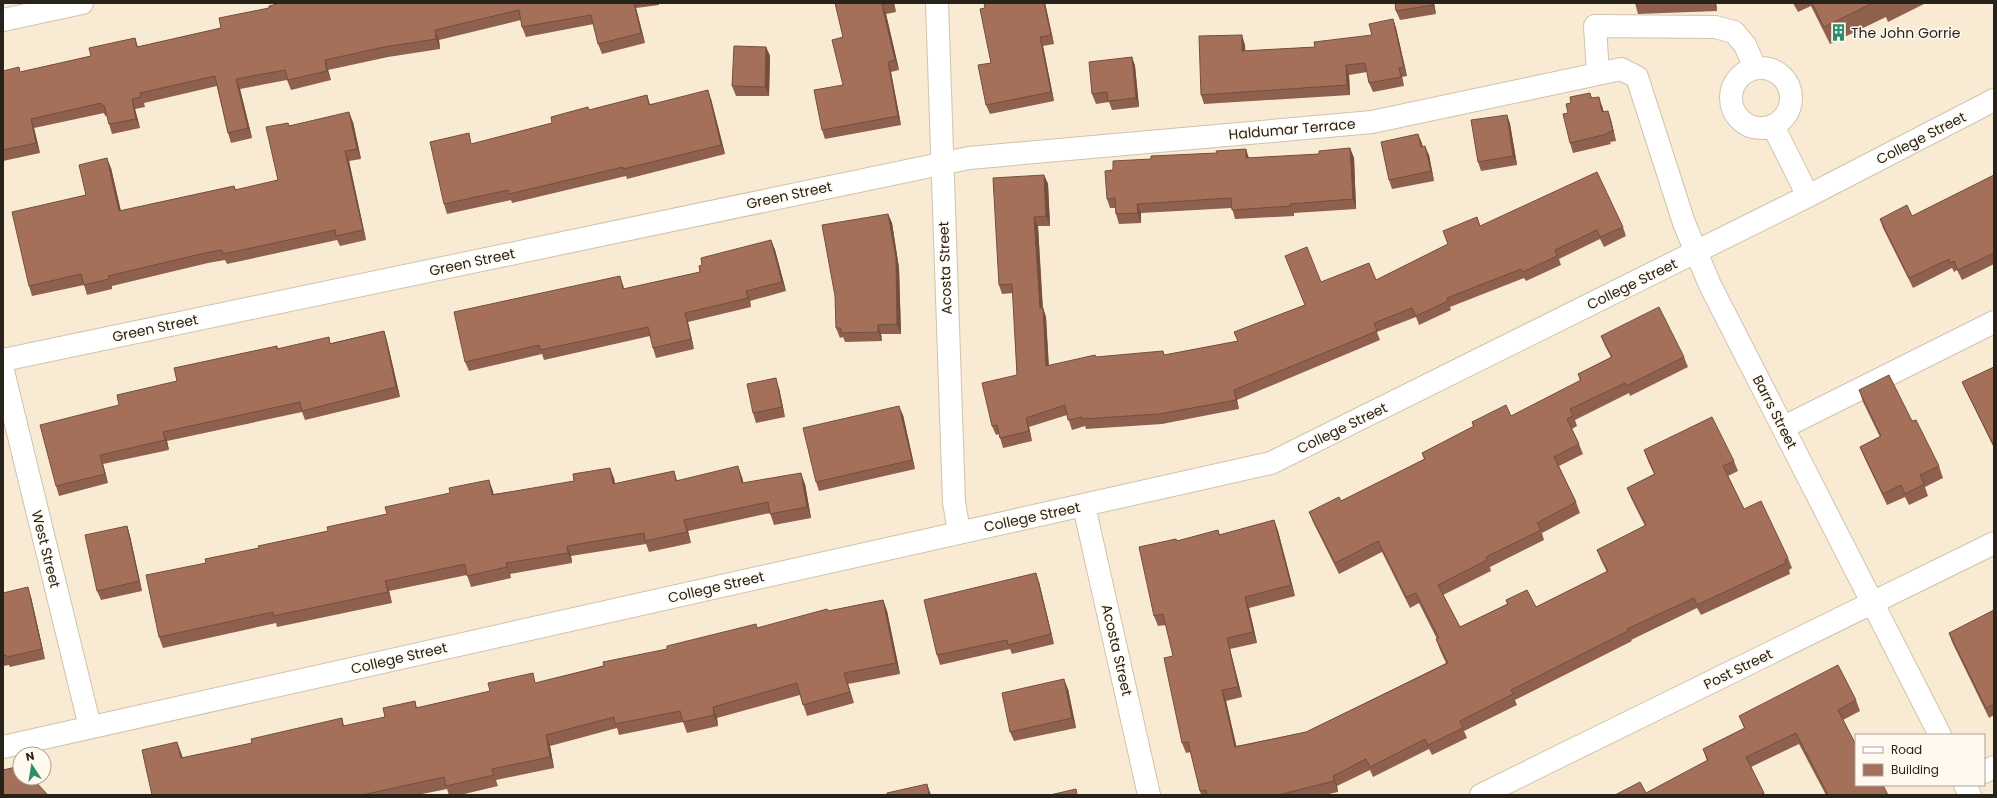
<svg xmlns="http://www.w3.org/2000/svg" width="1997" height="798" font-family="Poppins,sans-serif">
<style>
.lines{fill:none;stroke-linecap:round;stroke-linejoin:round}
.minor-casing{stroke:#d0c3ac;stroke-width:24}
.minor{stroke:#fff;stroke-width:22}
.wall{fill:#8e604d}
.shaded-wall{fill:#744e3e}
.building{fill:#a57059;stroke:#744e3e}
.labels{text-anchor:middle;dominant-baseline:central;stroke-width:3;stroke-linejoin:round;paint-order:stroke}
.poi-label{font-size:14px;fill:#28231a;stroke:#fff9f0;text-anchor:start}
.street-label{font-size:14px;fill:#28231a;stroke:#fff9f0}
</style>
<rect width="100%" height="100%" fill="#f9ebd3"/>
<g class="lines">
<defs>
<path id="minor" d="M937 3 954 502 959 532
M3 20 82 3
M1731 98a30 30 0 1 1 60 0a30 30 0 1 1-60 0Z
M1598 74 1595 26 1715 27 1734 32 1745 45 1755 68
M1773 126 1808 196
M3 360 969 158 1372 122 1621 69 1637 77 1684 223 1710 285 1940 735
M3 371 90 727
M1784 427 1994 322
M1084 506 1149 795
M3 747 1271 463 1808 196 1994 100
M1984 772 1994 767
M1965 785 1970 795
M1481 795 1994 543"/>
</defs>
<use href="#minor" class="minor-casing"/>
<use href="#minor" class="minor"/>
</g>
<path class="wall" d="M281 3H659V5L636 8 645 43 602 54 598 44 594 24 526 37 522 27 521 20 439 40 440 49 388 57 328 70 331 80 291 90 287 80 240 89 252 138 231 143 228 133 217 86 144 103 145 107 135 109 140 128 112 134 109 124 107 115 105 116 104 113 34 128 40 153 3 161V71L21 72 91 56 135 38 138 47 221 28Z
M835 3H894L896 12 886 14 899 70 891 72 901 125 825 139 822 130 843 85V37Z
M1045 3 1054 44 1043 46 1054 101 990 114 986 105 991 63 985 8Z
M1395 3H1434L1436 14 1400 20 1396 11Z
M1635 3H1716L1717 11 1638 14Z
M1793 3H1926L1888 22 1886 17 1830 44 1811 6 1798 12Z
M1393 19 1396 28 1407 76 1402 77 1404 86 1373 92 1369 83 1367 72 1349 75 1350 95 1204 104 1201 95 1245 45V51L1315 47 1372 35Z
M766 47 770 56 769 96H736L732 86Z
M1132 57 1135 66 1139 107 1112 110 1109 102 1096 104 1092 94Z
M1590 93 1592 98 1602 106 1604 112 1608 111 1611 120 1616 141 1610 142 1611 144 1573 153 1570 143 1568 113 1571 103Z
M647 95 650 104 711 99 725 154 627 179 626 176 512 203 511 200 447 214 444 204 472 144 552 123 589 110Z
M1507 115 1510 124 1517 165 1481 171 1478 162Z
M353 122 361 159 349 161 366 240 340 246 337 240 227 264 225 260 208 263 112 286V289L87 295 84 285 32 296 29 286 86 195 111 168 121 211 234 186 236 190 278 180 288 123 289 126Z
M1422 143V146L1429 155 1434 181 1392 189 1389 180Z
M1350 148 1354 158 1356 209 1294 213V216L1235 219 1232 208 1141 213V223L1119 224 1116 214 1115 208H1110L1107 199 1113 170 1249 158 1319 154Z
M1044 175 1048 184 1050 226H1038L1043 308 1046 317 1049 366 1096 357 1165 355 1238 341 1234 332 1305 305 1321 282 1376 280 1448 244 1480 226 1623 227 1626 236 1604 247 1600 239 1559 259 1561 265 1526 281 1524 278 1450 307 1451 310 1419 325 1416 317 1377 332 1380 340 1237 400 1239 409 1162 424 1086 429 1085 426 1072 430 1067 415 1029 427 1032 441 1003 448 999 434 996 435 992 426 1017 375 1013 293 1002 294 999 285Z
M1994 175V264L1962 280 1957 270 1954 272 1952 268 1913 288 1883 228 1880 219 1912 216Z
M888 214 892 223 899 268 901 334H881L882 341 845 342 843 337 840 338 836 328Z
M771 240 775 250 786 291 750 301 751 307 688 322 694 349 656 358 653 348 650 336 544 360 542 354 469 371 465 362 623 285 624 289 700 272Z
M384 331 387 341 400 397 305 420 302 412 167 441 169 450 103 464 108 483 59 496 56 486 177 381 277 346 278 349 331 343Z
M1601 336 1684 357 1688 367 1630 396 1629 393 1575 420 1577 426 1572 429 1579 444 1583 454 1559 466 1576 502 1580 513 1542 533 1544 540 1490 567 1491 571 1443 595 1460 627 1507 604 1506 600 1536 607 1607 572 1601 560 1597 550 1645 526 1631 498 1627 488 1654 474 1648 461 1644 450 1734 461 1738 471 1728 476 1744 509 1788 558 1792 568 1789 570 1790 574 1701 615 1697 608 1631 640 1632 641 1515 700 1517 705 1464 731 1467 738 1432 755 1429 749 1373 777 1370 770 1337 786 1338 792 1324 795H1201L1191 752 1186 753 1182 743 1173 656 1166 625 1158 626 1154 616 1177 541 1218 530 1220 535 1274 520 1278 531 1295 596 1249 608 1257 643 1230 649 1242 697 1226 701 1236 746 1306 732 1446 663 1440 650 1436 639H1437L1419 603 1410 608 1382 552 1339 574 1313 522 1309 512 1341 501 1424 459 1422 453 1473 427 1472 422 1511 416 1580 381 1578 374 1611 357 1605 346Z
M1994 367V448L1966 391 1962 382Z
M779 388 785 417 756 423 753 413Z
M1859 390 1912 421 1939 466 1943 478 1925 487 1928 496 1909 505 1905 497 1887 505 1865 459 1860 447 1880 437 1863 402Z
M903 415 915 469 819 491 816 482Z
M674 471 677 480 742 477 743 483 805 484 811 518 774 525 770 513 688 531 691 543 649 552 646 544 571 556 572 563 510 574 511 578 471 587 467 575 389 591 392 603 277 627 276 623 163 648 159 637 206 563 259 548 328 531 387 514 493 491V494L614 478 615 484Z
M127 526 130 536 142 591 101 600 97 591Z
M1039 582 1054 644 1012 654 1010 649 940 665 937 655Z
M3 593 31 597 45 659 10 667 9 665 3 666Z
M883 600 887 611 900 674 848 684 854 703 807 716 800 695 717 718 718 726 687 733 683 722 619 735 617 728 550 746 554 768 496 780 498 786 460 795H449L447 789 417 795H152L177 742 183 758 252 743 342 718 344 726 385 717 415 701 417 708 536 683 667 649 757 628 828 611Z
M1994 610V715L1989 718 1952 642 1949 633Z
M1068 689 1076 728 1014 741 1010 732Z
M1856 700 1860 711 1843 720 1856 785 1888 795H1826L1799 744 1751 767 1765 795H1615L1646 793 1707 761 1703 749 1744 728 1739 716Z"/>
<path class="shaded-wall" d="M634 3 636 8 645 43 641 33Z
M893 3H894L896 12Z
M1044 3H1045L1054 44 1051 35Z
M1432 3H1434L1436 14 1433 5Z
M1714 3H1716L1717 11Z
M882 5 886 14 899 70 895 60Z
M1393 19 1396 28 1407 76 1404 67Z
M435 30 439 40 440 49 436 39Z
M1242 35 1245 45 1246 61 1242 51Z
M1040 37 1043 46 1054 101 1051 92Z
M766 47 770 56 769 96 765 87Z
M1132 57 1135 66 1139 107 1136 98Z
M325 60 331 80 327 71Z
M888 62 891 72 901 125 898 116Z
M1346 65 1349 75 1350 95 1347 85Z
M1399 68 1402 77 1404 86 1401 77Z
M236 79 240 89 252 138 248 128Z
M708 90 711 99 725 154 721 145Z
M1599 97 1602 106 1606 122 1602 112Z
M132 99 135 109 140 128 136 119Z
M1608 111 1611 120 1616 141 1613 131Z
M349 112 353 122 361 159 357 149Z
M1507 115 1510 124 1517 165 1513 156Z
M31 119 34 128 40 153 36 143Z
M1418 134 1422 143 1424 156 1421 147Z
M1425 146 1429 155 1434 181 1431 171Z
M1350 148 1354 158 1356 209 1353 199Z
M1246 149 1249 158H1246Z
M345 151 349 161 366 240 363 230Z
M107 158 111 168 123 221 119 211Z
M1044 175 1048 184 1050 226 1046 216Z
M1137 204 1141 213V223L1138 213Z
M888 214 892 223 899 268 901 334 897 324Z
M1034 217 1038 226 1043 317 1040 308Z
M771 240 775 250 786 291 782 282Z
M620 276 623 285 626 299 623 289Z
M746 291 750 301 751 307 748 298Z
M1043 308 1046 317 1049 376 1046 366Z
M685 313 688 322 694 349 691 339Z
M878 325 881 334 882 341 878 332Z
M384 331 387 341 400 397 396 387Z
M776 378 779 388 785 417 782 407Z
M1234 390 1237 400 1239 409 1236 400Z
M899 406 903 415 915 469 912 460Z
M1026 418 1029 427 1032 441 1029 431Z
M163 432 167 441 169 450 165 440Z
M100 455 103 464 108 483 105 474Z
M738 466 742 477 746 494 742 483Z
M610 468 614 478 617 495 613 484Z
M801 473 805 484 811 518 807 507Z
M489 480 493 491 496 506 492 495Z
M684 520 688 531 691 543 687 532Z
M1274 520 1278 531 1295 596 1291 585Z
M127 526 130 536 142 591 139 581Z
M567 546 571 556 572 563 568 553Z
M506 563 510 574 511 578 507 567Z
M1036 573 1039 582 1054 644 1051 634Z
M385 581 389 591 392 603 388 592Z
M28 587 31 597 45 659 42 649Z
M1245 597 1249 608 1257 643 1253 632Z
M883 600 887 611 900 674 896 663Z
M1227 638 1230 649 1242 697 1238 687Z
M844 673 848 684 854 703 850 692Z
M1064 679 1068 689 1076 728 1072 718Z
M1222 690 1226 701 1239 757 1235 747Z
M713 707 717 718 718 726 714 715Z
M546 735 550 746 554 768 550 757Z
M177 742 181 753 185 770 181 758Z
M1333 776 1337 786 1338 792 1334 781Z
M927 784 931 795H929Z"/>
<path class="building" d="M281 3H634L641 33 598 44 591 15 522 27 519 10 435 30 436 39 384 47 325 60 327 71 288 80 285 70 236 79 248 128 228 133 215 76 140 93 141 97 132 99 136 119 109 124 104 105 102 106 101 103 31 119 36 143 3 150V71L19 67 20 72 91 56 89 48 135 38 137 47 221 28 219 18 269 8V6Z
M835 3H890L882 5 895 60 888 62 898 116 822 130 814 90 843 85 832 40 843 37Z
M984 3H1044L1051 35 1040 37 1051 92 986 105 978 65 991 63 980 9 985 8Z
M1395 3H1432L1433 5 1396 11Z
M1812 3H1873L1824 27Z
M1393 19 1404 67 1399 68 1401 77 1369 83 1365 63 1346 65 1347 85 1201 95 1199 36 1242 35V51L1315 47 1314 42 1372 35 1369 24Z
M734 46 766 47 765 87 732 86Z
M1132 57 1136 98 1108 101 1107 92 1092 94 1089 62Z
M708 90 721 145 623 169V167L509 194 508 190 444 204 430 142 469 133 471 144 552 123 551 117 588 107 589 110 647 95 649 105Z
M1590 93 1591 98 1599 97 1602 112 1608 111 1613 131 1607 133V134L1570 143 1563 114 1568 113 1566 104 1571 103 1570 97Z
M349 112 357 149 345 151 363 230 336 236 335 230 223 254 222 250 205 253 108 276 109 279 84 285 81 274 29 286 12 212 86 195 79 165 107 158 119 211 234 186 235 190 278 180 266 127 288 123 289 126Z
M1507 115 1513 156 1478 162 1471 120Z
M1418 134 1421 147 1425 146 1431 171 1389 180 1381 142Z
M1350 148 1353 199 1290 204 1291 206 1232 210 1231 198 1137 204 1138 213 1116 214 1115 198 1107 199 1105 171 1113 170V161L1151 159V156L1217 153 1216 151 1246 149V158L1319 154V151Z
M1597 172 1623 227 1600 237 1597 230 1555 250 1557 256 1523 272 1521 269 1447 298 1448 301 1416 316 1412 308 1374 323 1377 331 1234 390 1236 400 1159 414 1082 419V417L1068 420 1065 405 1026 418 1029 431 1000 438 997 425 992 426 982 383 1017 375 1012 284 999 285 993 178 1044 175 1046 216 1034 217 1040 308H1043L1046 366 1095 355 1096 357 1163 351 1164 355 1238 341 1234 332 1305 305 1285 256 1307 247 1321 282 1369 263 1376 280 1448 244 1443 231 1477 217 1480 226Z
M1994 175V253L1958 270 1954 261 1950 263 1949 259 1909 278 1880 219 1907 205 1912 216Z
M888 214 896 258 897 324 878 325V332L841 333V328H836L835 296 822 225Z
M771 240 782 282 746 291 748 298 685 313 691 339 653 348 648 327 540 350 539 345 465 362 454 312 620 276 623 289 700 272 699 266 702 265 701 258Z
M1659 307 1684 357 1626 386 1625 383 1570 409 1573 416 1567 419 1579 444 1554 457 1576 502 1537 523 1541 530 1486 557 1487 560 1438 585 1460 627 1508 604 1506 600 1527 590 1536 607 1608 571 1597 550 1646 525 1627 488 1655 474 1644 450 1712 417 1734 461 1723 466 1744 509 1761 501 1788 558 1785 560 1786 563 1697 605 1694 598 1627 629 1628 631 1511 690 1513 694 1460 721 1463 728 1428 745 1425 739 1370 767 1366 759 1333 776 1334 781 1278 795H1207L1206 790 1200 791 1188 742 1182 743 1164 658 1173 656 1163 614 1154 616 1139 547 1176 539 1177 541 1218 530 1219 535 1274 520 1291 585 1245 597 1253 632 1227 638 1238 687 1222 690 1235 747 1306 732 1448 663 1436 639 1439 638 1416 593 1406 597 1378 541 1335 563 1309 512 1339 497 1341 501 1425 459 1422 453 1474 426 1472 422 1506 405 1511 416 1581 380 1578 374 1612 357 1601 336Z
M384 331 396 387 302 411 300 402 163 432 165 440 100 455 105 474 56 486 40 425 119 405 117 395 177 381 174 368 277 346V349L329 337 330 344Z
M1994 367V446L1962 382Z
M1889 375 1912 421 1916 420 1939 466 1920 475 1924 484 1905 494 1901 485 1883 494 1860 447 1881 436 1859 390Z
M776 378 782 407 753 413 747 384Z
M899 406 912 460 816 482 803 428Z
M738 466 742 483 801 473 807 507 770 514 768 502 684 520 687 532 645 541 644 533 567 546 568 553 506 563 507 567 467 576 465 564 385 581 388 592 273 616V612L159 637 146 575 206 563 205 559 259 548 258 546 328 531 327 527 387 514 385 507 450 493 449 488 489 480 492 495 574 481 573 474 610 468 613 484 674 471 676 481Z
M127 526 139 581 97 591 85 535Z
M1036 573 1051 634 1008 645 1007 640 937 655 924 600Z
M28 587 42 649 7 657 6 655 3 656V593Z
M883 600 896 663 844 673 850 692 803 705 797 683 713 707 714 715 683 722 680 711 615 724 614 717 546 735 550 757 492 769 494 775 446 786 444 777 362 795H152L142 750 177 742 181 758 252 743 251 739 342 718 343 726 385 717 383 708 415 701 416 708 490 691 488 683 533 673 535 683 604 666 603 662 667 649V646L756 624 757 628 827 609 828 611Z
M1994 610V704L1986 708 1949 633Z
M1838 665 1856 700 1838 710 1856 745V785H1883L1888 795H1828L1796 733 1746 757 1764 793 1760 795H1615L1640 782 1646 793 1708 760 1703 749 1745 728 1739 716Z
M1064 679 1072 718 1010 732 1002 693Z
M20 766V778H32L48 795H3V770Z
M927 784 929 795H887V793Z
M1076 789 1077 795H1050Z"/>
<defs>
<symbol id="building-bare" viewBox="-9 -9 18 18"><path d="M-4-6H4V6H1V3H-1V6H-4ZM-2.5-4.3h1.7v1.8h-1.7ZM.8-4.3h1.7v1.8H.8ZM-2.5-1h1.7V.8h-1.7ZM.8-1h1.7V.8H.8Z" fill="#2b8f6a" stroke="#fff9f0" stroke-width="2.5" paint-order="stroke"/></symbol>
</defs>
<g fill-rule="evenodd">
<use href="#building-bare" x="1826" y="20" width="25" height="25"/>
</g>
<g class="labels">
<g class="poi-label">
<text x="1851" y="33">The John Gorrie</text>
</g>
<g class="street-label">
<text transform="translate(1292 129) rotate(-5)">Haldumar Terrace</text>
<text transform="translate(1921 138) rotate(-27)">College Street</text>
<text transform="translate(789 195) rotate(-12)">Green Street</text>
<text transform="translate(472 262) rotate(-12)">Green Street</text>
<text transform="translate(945 268) rotate(-92)">Acosta Street</text>
<text transform="translate(1632 284) rotate(-26)">College Street</text>
<text transform="translate(155 328) rotate(-12)">Green Street</text>
<text transform="translate(1775 412) rotate(63)">Barrs Street</text>
<text transform="translate(1342 428) rotate(-26)">College Street</text>
<text transform="translate(1032 517) rotate(-12)">College Street</text>
<text transform="translate(46 549) rotate(76)">West Street</text>
<text transform="translate(716 587) rotate(-13)">College Street</text>
<text transform="translate(1117 650) rotate(77)">Acosta Street</text>
<text transform="translate(399 658) rotate(-13)">College Street</text>
<text transform="translate(1738 669) rotate(-26)">Post Street</text>
</g>
</g>
<rect width="1997" height="798" fill="none" stroke="#28231a" stroke-width="8"/>
<rect x="1855" y="734" width="130" height="52" fill="#fff9f0" stroke="#a9a39a"/>
<rect x="1863" y="747" width="20" height="6" fill="#ffffff" stroke="#a9a39a"/>
<text x="1891" y="754" font-size="12" fill="#28231a">Road</text>
<rect x="1863" y="764" width="20" height="12" fill="#a57059" stroke="#a9a39a"/>
<text x="1891" y="774" font-size="12" fill="#28231a">Building</text>
<g transform="translate(32 766) rotate(348)"><circle r="19" fill="#fff9f0" stroke="#a9a39a"/>
<path d="M0-3L7 15L0 10L-7 15Z" fill="#2b8f6a"/>
<text y="-6" font-size="11" font-weight="bold" text-anchor="middle" fill="#28231a">N</text>
</g>
</svg>
